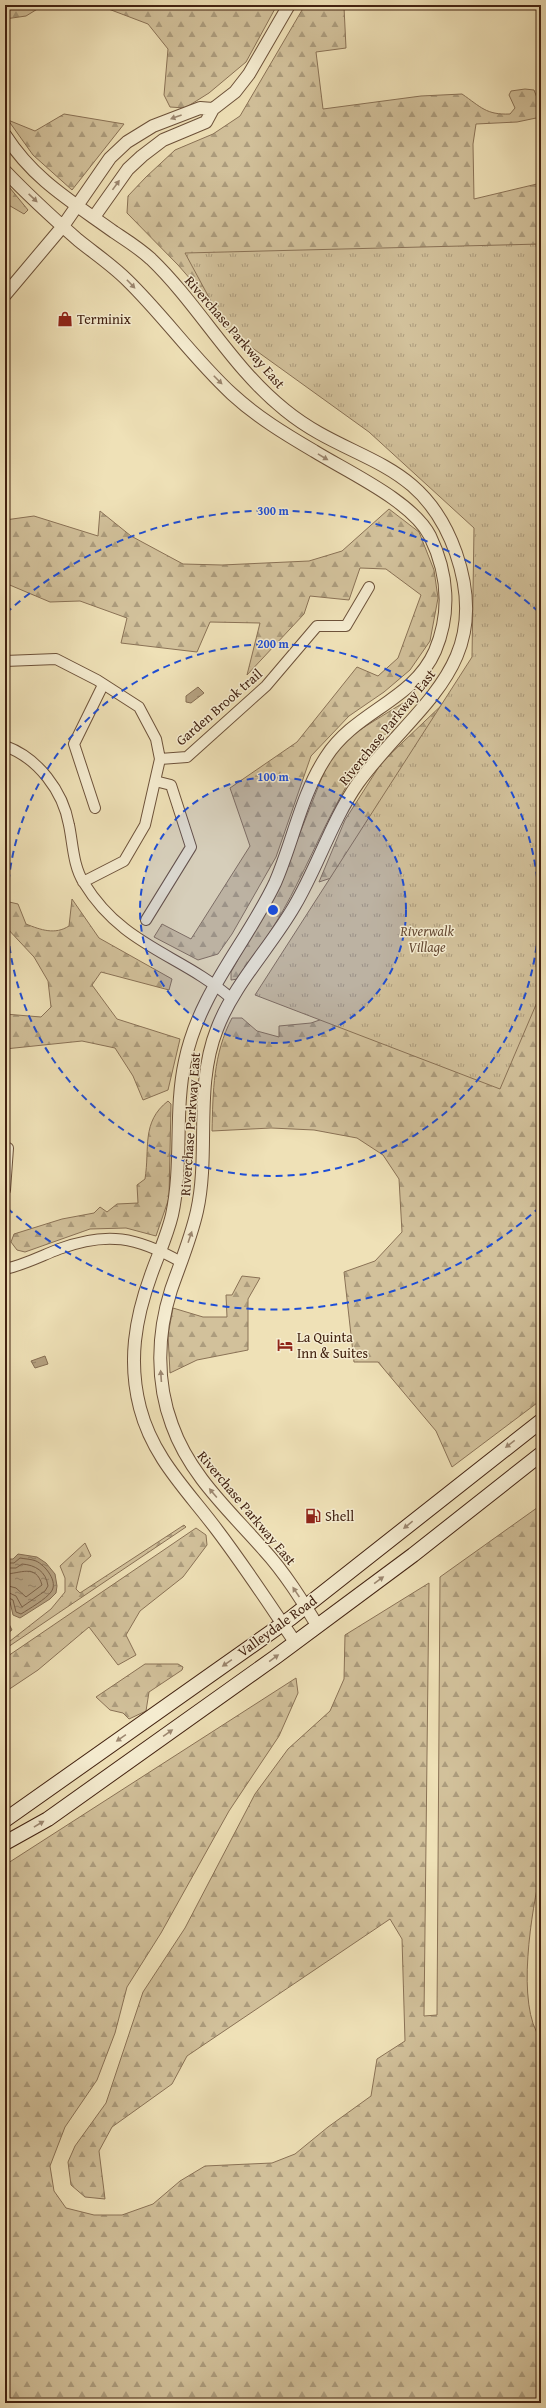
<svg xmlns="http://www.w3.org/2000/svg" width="546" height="2408" font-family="'Gentium Book Plus',serif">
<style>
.forest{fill:url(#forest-firs);stroke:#8a7256}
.park{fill:url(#park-tufts);stroke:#8a7256}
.water{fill:url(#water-ripples);stroke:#866e53}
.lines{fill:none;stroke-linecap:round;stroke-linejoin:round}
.shore{stroke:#7b6148;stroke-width:1}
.minor-casing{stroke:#6d523a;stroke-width:12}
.tertiary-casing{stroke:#6d523a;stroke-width:14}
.secondary-casing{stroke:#422211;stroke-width:16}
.minor{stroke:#f5ecd0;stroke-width:10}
.tertiary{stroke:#f5ecd0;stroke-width:12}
.secondary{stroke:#f5ecd0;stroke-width:14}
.oneway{fill:#9c8770}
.ring{fill:none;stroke:#1d4ed8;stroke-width:2;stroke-dasharray:7 5}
.labels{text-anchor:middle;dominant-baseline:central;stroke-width:3;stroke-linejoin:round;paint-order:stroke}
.poi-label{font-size:14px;fill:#422211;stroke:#f5ecd0;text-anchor:start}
.street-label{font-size:14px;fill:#422211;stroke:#f5ecd0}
.park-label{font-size:14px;font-style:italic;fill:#664a34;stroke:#f5ecd0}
.centre{fill:#1d4ed8;stroke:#f5ecd0;stroke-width:2}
.ring-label{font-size:12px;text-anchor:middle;font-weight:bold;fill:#1d4ed8;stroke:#f5ecd0;stroke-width:3;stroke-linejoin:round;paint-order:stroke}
</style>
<defs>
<pattern id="forest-firs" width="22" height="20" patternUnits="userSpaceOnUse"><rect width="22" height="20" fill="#d2c19b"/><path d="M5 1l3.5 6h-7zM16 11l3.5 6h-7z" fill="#ac9c7d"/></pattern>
<pattern id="park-tufts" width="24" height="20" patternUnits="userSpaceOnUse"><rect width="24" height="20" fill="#d2c19b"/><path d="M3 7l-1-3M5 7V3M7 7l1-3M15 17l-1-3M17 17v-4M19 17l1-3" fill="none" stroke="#ac9c7d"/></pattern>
<pattern id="water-ripples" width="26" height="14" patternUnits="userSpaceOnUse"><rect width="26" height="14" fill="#b4a07f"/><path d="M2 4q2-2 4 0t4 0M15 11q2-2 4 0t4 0" fill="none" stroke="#948267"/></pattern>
</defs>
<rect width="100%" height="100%" fill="#efe1b7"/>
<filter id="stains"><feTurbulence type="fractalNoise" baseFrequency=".005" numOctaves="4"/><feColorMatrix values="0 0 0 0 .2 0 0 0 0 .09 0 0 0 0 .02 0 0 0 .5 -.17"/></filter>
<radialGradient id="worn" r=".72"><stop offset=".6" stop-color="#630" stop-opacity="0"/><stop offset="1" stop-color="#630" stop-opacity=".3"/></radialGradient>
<path class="forest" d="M5 5H44L26 16 5 19Z
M98 5H277L246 62 209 93 185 108 170 107 164 95 168 49 148 24Z
M305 5H355L344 7 346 48 316 52 323 109 421 96 462 94C481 107 486 115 510 114L515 108 509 95 511 91 525 89 534 90 541 108V117L517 122 476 124 473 144 474 199 541 183V252L220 313 178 265 127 213 128 196 146 177 175 150 213 134 240 116Z
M64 114 124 124 72 190 33 155 8 120 35 131Z
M5 182 28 210 24 214 5 203Z
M389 509 419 532 434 570 438 598 430 641 410 670 384 692 349 716 311 756 276 857 232 934 218 954 198 960 154 937 162 924 191 939 250 846 230 788 297 742 357 667 378 676 398 658 421 595 386 569 360 568 349 600 310 596 304 614 247 675 260 623 210 622 197 652 121 643 127 618 80 601 50 602 5 583V520L34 516 98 536 100 511 131 536 183 564 222 565 309 561 342 551Z
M415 698C402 723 376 739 361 763 335 801 318 843 297 884 281 917 259 950 238 979L231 980V972L279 886 328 762 353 734 403 703Z
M446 701 392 858 319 882 345 820 382 762Z
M72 899 99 938 172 979 169 990 101 972 92 985 117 1019 180 1039 168 1090 143 1100 133 1076 115 1048 82 1041 5 1049V1014L41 1017 51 1007 48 981 34 957 5 926V901L18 904 26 924C41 930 55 935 69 926Z
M541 920V1400L452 1467 436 1431 378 1362H354L344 1272 375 1261 402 1232 399 1179 383 1155 357 1138 314 1130 271 1128 212 1131C213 1092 213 1054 232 1018H242L257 1031 279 1037V1026L311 1023 354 1008Z
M168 1101 171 1104 169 1198 156 1236 126 1228 90 1229 25 1252 17 1250 11 1242 14 1234 62 1219 94 1213 100 1207 107 1212 117 1204 138 1203 137 1185 145 1179C150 1148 141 1122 168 1101Z
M242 1276 260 1278 248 1299V1350L197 1360 170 1373 168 1335 173 1308 203 1317H227L226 1295H232Z
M541 1505V1870C532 1909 515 2006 541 2039V2403H5V1865L296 1678 298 1693 279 1736 229 1811 161 1933 127 1987 115 2033 97 2080 65 2127 50 2166 54 2191 66 2208 94 2215H122L153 2204 180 2181 205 2166 272 2163 295 2154 328 2127 371 2096 377 2059 405 2041 402 1939 390 1919 187 2056 172 2084 112 2127 99 2151 105 2199 85 2197 71 2185 68 2162 75 2146 106 2103 143 1992 185 1928 255 1794 288 1749 330 1711 344 1679 345 1635 429 1583 424 2016 437 2015 440 1577Z
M184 1525 186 1527 5 1649V1645L51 1609 65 1592V1578L60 1566 85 1543 91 1556 82 1564 76 1589 80 1593Z
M196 1528 206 1535 207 1545 183 1577 140 1611 126 1635 136 1655 118 1665 89 1627 38 1670 5 1692V1658Z
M145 1664H178L183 1667 182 1670 149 1692 146 1711 129 1719 123 1713 110 1710 96 1697Z"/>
<path class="park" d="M541 244V993L500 1089 255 995 472 657 474 528 369 432 226 329 185 253Z"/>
<path class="water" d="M198 687 204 693 191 703 186 702V696Z
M45 1356 48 1364 35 1368 31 1361Z
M18 1554 37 1557 46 1563 55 1574 57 1586 56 1593 50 1599 20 1618 13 1615 10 1602 5 1600V1559H13Z
M5 1616 12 1630 5 1635Z"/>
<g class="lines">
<path class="shore" d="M5 1563H14L20 1558C25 1559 31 1559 36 1561 45 1565 59 1582 51 1592 46 1599 29 1609 21 1614L16 1612 13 1600 5 1596
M5 1568H16L22 1564C35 1565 46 1571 48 1586L45 1591 22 1607 16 1596 5 1591
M5 1574C20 1574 36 1563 42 1585L26 1597 16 1588 5 1585"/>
<defs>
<path id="minor" d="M5 661 56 659 97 680 139 707 156 739 160 759 145 825 124 861 83 882
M5 746C38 758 63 791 69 825 73 844 73 866 84 883 123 947 181 954 232 999
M160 759 187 757 266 686 317 626H346L369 587
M95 808 74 744 103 685
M146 920 191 847 171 785 155 781
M5 1148H8L5 1190
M5 1269C24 1265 41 1256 59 1249 107 1231 137 1237 181 1262"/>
<path id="tertiary" d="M5 135C34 180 71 201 114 232 126 240 139 248 151 259 199 305 232 368 285 410 351 464 422 456 456 553 495 666 415 705 358 783 332 820 318 866 295 905 271 947 234 984 217 1029 194 1087 210 1152 197 1211 191 1238 180 1264 171 1290 157 1334 156 1382 172 1425 190 1476 230 1511 264 1550 285 1573 301 1599 317 1625
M5 171C28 195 53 218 78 240 94 253 112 265 127 280 164 316 194 359 232 394 257 417 285 434 314 451 348 472 412 501 430 536 448 573 451 613 435 651 413 701 355 711 326 757 301 795 293 842 275 883 246 944 199 993 185 1061 174 1111 183 1164 172 1215 167 1236 158 1255 151 1275 135 1319 128 1362 140 1408 153 1458 187 1490 217 1530 245 1567 269 1604 295 1642
M94 217 128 169 142 156 163 140 206 122 213 109 235 92 249 74 289 5
M5 295 63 226 110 158 127 142 153 126 200 108 213 109"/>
<path id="secondary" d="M5 1820 291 1618 541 1421
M5 1843 48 1819 277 1656 413 1555 541 1454"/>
</defs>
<use href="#minor" class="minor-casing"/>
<use href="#tertiary" class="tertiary-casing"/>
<use href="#secondary" class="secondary-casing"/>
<use href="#minor" class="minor"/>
<use href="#tertiary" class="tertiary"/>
<use href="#secondary" class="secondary"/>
</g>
<defs><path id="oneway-solid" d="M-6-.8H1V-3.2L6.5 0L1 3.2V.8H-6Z"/></defs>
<g class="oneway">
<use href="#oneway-solid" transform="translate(176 117) rotate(160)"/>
<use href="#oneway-solid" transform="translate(116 185) rotate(-54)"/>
<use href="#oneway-solid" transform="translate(33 198) rotate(43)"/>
<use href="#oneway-solid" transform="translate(131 284) rotate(46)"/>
<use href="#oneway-solid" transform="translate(218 380) rotate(45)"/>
<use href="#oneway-solid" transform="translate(323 457) rotate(31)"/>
<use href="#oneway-solid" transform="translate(190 1237) rotate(-71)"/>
<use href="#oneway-solid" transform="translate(161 1376) rotate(-94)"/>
<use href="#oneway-solid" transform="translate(510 1444) rotate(142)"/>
<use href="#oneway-solid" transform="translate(213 1493) rotate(-130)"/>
<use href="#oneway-solid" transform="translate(408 1525) rotate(141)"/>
<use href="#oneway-solid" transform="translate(379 1580) rotate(-36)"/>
<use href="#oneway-solid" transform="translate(296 1592) rotate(-124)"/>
<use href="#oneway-solid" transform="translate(274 1658) rotate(-36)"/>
<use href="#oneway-solid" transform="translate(227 1663) rotate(145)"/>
<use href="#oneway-solid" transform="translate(168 1733) rotate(-35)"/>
<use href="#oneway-solid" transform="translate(121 1738) rotate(145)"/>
<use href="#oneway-solid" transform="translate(39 1824) rotate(-31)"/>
</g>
<circle cx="273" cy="910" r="133" fill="#1d4ed8" fill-opacity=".12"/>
<g class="ring">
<circle cx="273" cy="910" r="133"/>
<circle cx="273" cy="910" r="266"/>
<path d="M540 1207A399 399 0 0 1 6 1207M6 613A399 399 0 0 1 540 613"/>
</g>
<defs>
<symbol id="shop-bare" viewBox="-9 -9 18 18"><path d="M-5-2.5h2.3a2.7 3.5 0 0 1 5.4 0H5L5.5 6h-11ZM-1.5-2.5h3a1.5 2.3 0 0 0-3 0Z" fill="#8f2418" stroke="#f5ecd0" stroke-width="2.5" paint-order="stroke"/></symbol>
<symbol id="hotel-bare" viewBox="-9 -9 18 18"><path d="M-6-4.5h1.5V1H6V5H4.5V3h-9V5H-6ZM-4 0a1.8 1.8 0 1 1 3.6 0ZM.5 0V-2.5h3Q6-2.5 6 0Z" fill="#8f2418" stroke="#f5ecd0" stroke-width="2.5" paint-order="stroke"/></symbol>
<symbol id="fuel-bare" viewBox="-9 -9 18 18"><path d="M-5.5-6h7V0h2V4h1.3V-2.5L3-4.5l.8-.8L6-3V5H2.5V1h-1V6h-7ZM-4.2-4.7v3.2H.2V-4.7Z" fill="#8f2418" stroke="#f5ecd0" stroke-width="2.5" paint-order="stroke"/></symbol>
</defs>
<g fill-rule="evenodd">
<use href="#shop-bare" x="54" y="308" width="22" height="22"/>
<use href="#hotel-bare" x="274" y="1334" width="22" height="22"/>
<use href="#fuel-bare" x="302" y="1505" width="22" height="22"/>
</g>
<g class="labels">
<g class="poi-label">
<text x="77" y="319">Terminix</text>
<text x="297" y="1337">La Quinta<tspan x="297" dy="16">Inn &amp; Suites</tspan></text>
<text x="325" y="1516">Shell</text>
</g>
<g class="street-label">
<text transform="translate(235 332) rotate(49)">Riverchase Parkway East</text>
<text transform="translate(219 707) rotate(-41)">Garden Brook trail</text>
<text transform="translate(387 727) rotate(-51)">Riverchase Parkway East</text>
<text transform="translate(190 1124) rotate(-86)">Riverchase Parkway East</text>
<text transform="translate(247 1508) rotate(50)">Riverchase Parkway East</text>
<text transform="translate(277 1626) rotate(-36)">Valleydale Road</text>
</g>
<g class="park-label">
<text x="427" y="931">Riverwalk<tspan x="427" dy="16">Village</tspan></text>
</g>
</g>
<circle cx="273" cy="910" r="6" class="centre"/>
<g class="ring-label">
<text x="273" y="515">300 m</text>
<text x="273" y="648">200 m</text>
<text x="273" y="781">100 m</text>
</g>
<rect width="546" height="2408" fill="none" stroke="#efe1b7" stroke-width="20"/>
<rect x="6" y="6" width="534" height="2396" fill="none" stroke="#422211" stroke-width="2"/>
<rect x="10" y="10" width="526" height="2388" fill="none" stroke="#422211"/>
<rect width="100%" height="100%" filter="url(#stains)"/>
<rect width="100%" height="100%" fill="url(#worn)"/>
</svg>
